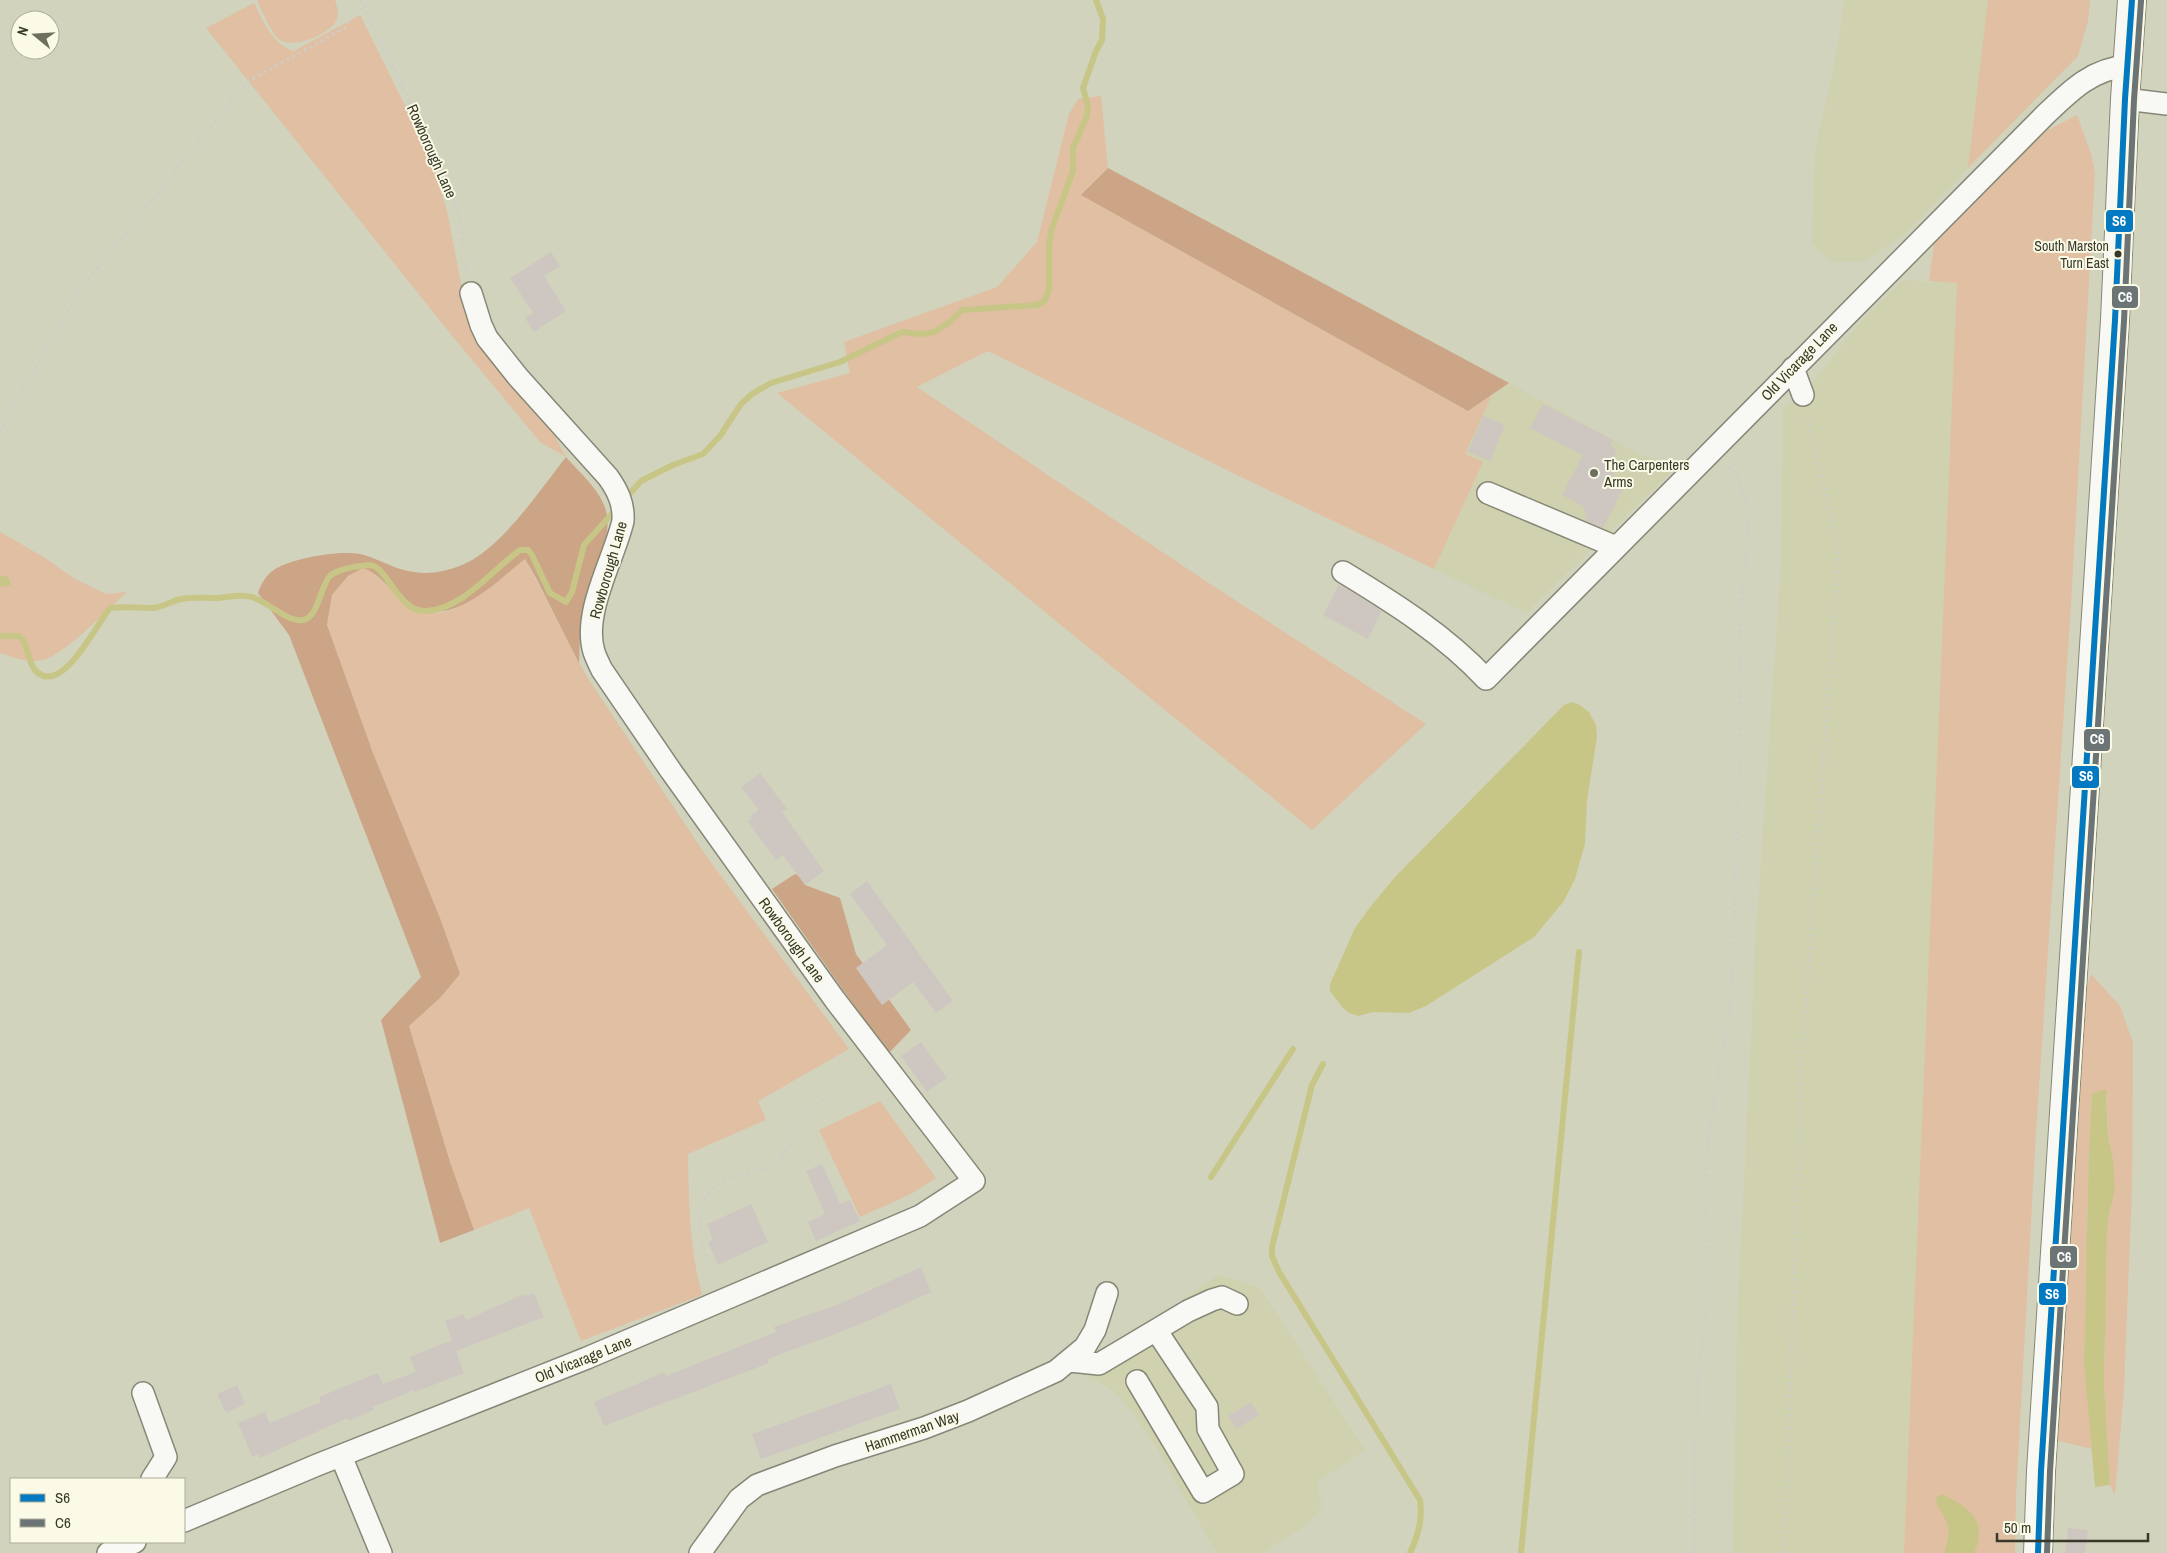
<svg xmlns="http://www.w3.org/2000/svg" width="2167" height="1553" font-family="'Archivo Narrow',sans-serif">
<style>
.built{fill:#d0d1ae}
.green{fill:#e0bfa3}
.forest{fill:#cba586}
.water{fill:#c7c687}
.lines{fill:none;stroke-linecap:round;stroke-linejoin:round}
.stream{stroke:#c7c687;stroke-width:6}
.building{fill:#cec7c1}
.minor-casing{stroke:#878777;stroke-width:24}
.highway-casing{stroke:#878777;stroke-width:30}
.path{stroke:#cecec8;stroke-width:3;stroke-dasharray:2.5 4;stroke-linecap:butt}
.minor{stroke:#f8f8f5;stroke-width:21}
.highway{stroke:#f8f8f5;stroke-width:28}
.bus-1-casing{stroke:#fafae7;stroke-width:10}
.bus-2-casing{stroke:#fafae7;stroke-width:10}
.bus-1{stroke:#0279c1;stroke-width:6}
.bus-2{stroke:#6c7476;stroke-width:6}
.bus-dot{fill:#39392a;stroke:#fafae7;stroke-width:2}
.poi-dot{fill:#6f6f5d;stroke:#fafae7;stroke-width:2}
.labels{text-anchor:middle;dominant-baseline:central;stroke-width:4;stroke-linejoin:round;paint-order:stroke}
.bus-label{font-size:14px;fill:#39392a;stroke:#fafae7;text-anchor:end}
.street-label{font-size:15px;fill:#39392a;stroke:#fafae7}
.poi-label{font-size:15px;fill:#39392a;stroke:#fafae7;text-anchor:start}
.line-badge{stroke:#fafae7;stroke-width:2}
.badge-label{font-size:14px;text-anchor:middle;font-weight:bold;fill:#fff}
</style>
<rect width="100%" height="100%" fill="#d2d3bd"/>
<path class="built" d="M1844 0H1988L1968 168 1905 234 1864 261 1831 262 1812 243 1815 151 1837 51Z
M1903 280 1957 283 1904 1553H1733L1737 1327 1756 934 1781 566 1783 407 1803 395 1858 325Z
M1509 383 1636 452 1660 462 1670 473 1526 613 1434 569 1483 463 1465 454 1492 395Z
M1218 1275 1260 1288 1365 1450 1317 1482 1322 1506 1313 1518 1301 1529 1262 1553H1217L1150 1437 1132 1412 1116 1393 1099 1382 1078 1373Z"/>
<path class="green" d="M257 0H335C337 6 339 13 337 19 332 34 294 49 280 40 271 34 262 10 257 0Z
M1988 0H2090L2088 21 2078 56 1968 168Z
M254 3C264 22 272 44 294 51L360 15 419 134 435 173 447 211 465 304 550 427 566 457 540 442 449 332 206 28Z
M1101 96 1108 168 1082 195 1468 411 1492 395 1465 454 1483 462 1434 569 1235 474 988 351 917 387 1201 578 1426 724 1312 830 777 393 850 373 844 342 997 287 1037 242 1069 114 1078 99Z
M2077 115 2091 154 2095 173 2071 604 2036 1133 2016 1496 2015 1553H1904L1957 283 1929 281 1934 244 2046 131Z
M0 532 42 556 75 579 106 594 127 592C109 608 67 652 46 659 31 664 14 658 0 653Z
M525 559 587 677 707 857 849 1049 758 1101 766 1120 688 1154C689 1204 689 1247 702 1295L581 1341 529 1208 474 1230 450 1162 409 1026 440 998 460 974 440 918 373 753 327 625 332 595 348 576 363 568C377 573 384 586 397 593 404 598 426 612 434 613 466 614 501 577 525 559Z
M2091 974 2120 1006 2133 1043 2132 1188 2124 1389 2115 1495 2110 1485 2104 1384 2107 1234 2113 1159 2108 1136 2107 1095 2092 1094 2089 1148 2084 1363 2092 1449 2055 1440 2085 992Z
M880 1101 936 1178 911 1194 860 1217 819 1130Z"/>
<path class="forest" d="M1108 168 1509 383 1468 411 1081 195Z
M566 457C579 472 596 486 604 505 618 535 586 592 581 624 579 637 580 650 579 663L536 578 525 559C494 583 454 628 411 606 393 596 383 575 363 568L348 576 332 595 327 625 373 753 440 918 460 974 440 998 409 1026 450 1162 474 1230 440 1243 381 1020 421 977 289 635 258 593C261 584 266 575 275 569 294 558 338 550 360 554 378 558 395 570 414 572 430 575 447 571 462 565 501 549 540 490 566 457Z
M795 874 799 876 805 885 840 898 856 954 911 1030 888 1054 772 889Z"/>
<path class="water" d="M0 575 8 577 11 585 0 587Z
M1572 702 1580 705 1589 712 1596 725 1597 737 1587 800 1585 844 1575 879 1564 901 1534 937 1426 1006 1409 1013 1373 1012 1358 1016 1349 1013 1342 1007 1330 991V984L1355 928 1371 906 1395 877 1564 705Z
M2106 1089 2108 1136 2113 1159 2115 1191 2109 1213 2107 1234 2104 1384 2110 1485 2095 1487 2084 1363 2089 1148 2092 1094Z
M1941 1494C1968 1506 1989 1521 1974 1553H1944C1953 1527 1948 1525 1936 1502L1937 1497Z"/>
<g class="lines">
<path class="stream" d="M625 499 641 481 673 465 703 454 720 436 741 404 752 394 771 383 840 362 902 332 922 334 934 332 950 322 962 310 1038 305 1045 300 1049 289V245L1052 228 1073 171V148L1087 116 1088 106 1083 88 1096 51 1102 40 1103 19 1096 0
M0 636H19C30 645 27 665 38 673 64 693 97 623 110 608 124 606 137 608 152 608 161 608 171 601 181 599 191 597 203 598 215 598 227 598 240 593 252 597 267 601 288 623 303 620 319 617 320 586 330 576 339 568 358 566 370 565 386 565 399 613 426 611 463 609 492 570 520 550H528L532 555 550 593 566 602 572 592 584 545 617 508
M1323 1064 1312 1085 1272 1247V1256L1279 1272 1420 1500C1423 1520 1418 1535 1410 1553
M1211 1177 1293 1049
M1521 1553 1579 952"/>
</g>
<path class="building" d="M551 252 560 266 544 276 566 311 534 332 525 318 533 313 510 278Z
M1543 404 1613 440 1610 446 1617 450 1611 462 1618 465 1611 480 1624 487 1603 528 1587 521 1583 506 1562 495 1583 455 1530 428Z
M1483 416 1505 425 1490 461 1468 452Z
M1339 584 1382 611 1368 639 1323 615Z
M760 773 787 809 782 812 824 871 805 885 783 855 776 860 748 822 752 819 750 816 759 810 741 787Z
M867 881 953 1001 936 1013 913 982 882 1005 856 968 887 945 850 894Z
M921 1042 947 1078 927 1092 901 1056Z
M822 1164 840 1204 850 1200 860 1221 816 1241 808 1222 825 1214 806 1171Z
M751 1204 768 1242 718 1265 708 1242 713 1240 707 1224Z
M921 1267 931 1292 859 1325 768 1359 769 1363 604 1426 594 1402 665 1372 666 1376 776 1332 774 1327 842 1303Z
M534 1293 544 1317 456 1351 464 1373 415 1392 414 1390 373 1407 374 1410 348 1421 347 1418 260 1458 258 1454 252 1457 238 1423 265 1412 270 1423 321 1402 319 1397 378 1373 383 1384 416 1372 410 1357 452 1340 454 1346 445 1321 463 1314 466 1320 524 1294 525 1296Z
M891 1384 900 1409 761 1459 752 1434Z
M237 1385 245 1404 226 1413 217 1394Z
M1251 1402 1259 1415 1236 1429 1228 1416Z
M2068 1528 2088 1530 2085 1553H2065Z"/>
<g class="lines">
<defs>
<path id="minor" d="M2125 99 2167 104
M1793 368 1803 395
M1488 493 1616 547
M1343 572C1394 603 1445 635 1486 679L2044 116C2069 92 2091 69 2127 66
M1070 1361 1099 1364 1188 1311 1212 1300 1222 1297 1237 1304
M1137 1381 1203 1492 1233 1474 1208 1429 1207 1407 1156 1330
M143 1393 166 1457 152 1479
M341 1456 381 1553
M184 1521 317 1465 587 1358 920 1216 974 1181 835 1000 671 771 602 670C599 664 596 658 594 652 582 613 614 559 623 521 624 504 618 491 608 477L518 377 487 338 481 325 471 293
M108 1553 135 1542
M700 1553 739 1499 757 1485 835 1456 924 1428 968 1411 1056 1371 1085 1347 1095 1330 1107 1293"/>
<path id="highway" d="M2038 1553 2041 1471 2115 320 2125 99 2132 0"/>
</defs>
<use href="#minor" class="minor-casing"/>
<use href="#highway" class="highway-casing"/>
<path class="path" d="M361 0 448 181 460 221 467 273
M0 431 81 288 248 81 345 28 351 17 364 8
M713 1282C702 1242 683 1193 735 1176 743 1173 771 1168 775 1165 786 1158 795 1129 804 1116 808 1110 817 1104 824 1099
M1695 1553V1440L1698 1376 1707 1309 1706 1166 1711 1117 1731 999 1739 786 1740 619 1748 523 1744 492 1735 473 1727 464
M1785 1553 1801 1067 1838 564 1837 544 1807 414"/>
<use href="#minor" class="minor"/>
<use href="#highway" class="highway"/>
<defs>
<path id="bus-1" d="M2038 1553 2041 1471 2115 320 2125 99 2132 0"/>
<path id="bus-2" d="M2047 1553 2050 1471 2124 321 2134 100 2141 1"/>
</defs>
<use href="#bus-1" class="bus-1-casing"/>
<use href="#bus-2" class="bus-2-casing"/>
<use href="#bus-1" class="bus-1"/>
<use href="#bus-2" class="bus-2"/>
</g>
<circle class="bus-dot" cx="2118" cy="254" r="4.5"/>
<circle class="poi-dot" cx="1594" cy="473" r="5"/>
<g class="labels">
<g class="bus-label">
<text x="2109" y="246">South Marston<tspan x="2109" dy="17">Turn East</tspan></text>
</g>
<g class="street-label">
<text transform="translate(432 151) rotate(66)">Rowborough Lane</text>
<text transform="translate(1799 361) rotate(-46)">Old Vicarage Lane</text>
<text transform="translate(608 570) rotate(-74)">Rowborough Lane</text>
<text transform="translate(792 940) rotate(54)">Rowborough Lane</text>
<text transform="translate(583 1359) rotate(-22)">Old Vicarage Lane</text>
<text transform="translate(912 1431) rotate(-19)">Hammerman Way</text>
</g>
<g class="poi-label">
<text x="1604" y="464">The Carpenters<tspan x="1604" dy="17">Arms</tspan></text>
</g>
</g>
<g class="line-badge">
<rect x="2105" y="209" width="29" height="24" rx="5" fill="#0279c1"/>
<rect x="2111" y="285" width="28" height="24" rx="5" fill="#6c7476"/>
<rect x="2083" y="728" width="28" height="24" rx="5" fill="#6c7476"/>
<rect x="2071" y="765" width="29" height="24" rx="5" fill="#0279c1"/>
<rect x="2049" y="1245" width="29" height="24" rx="5" fill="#6c7476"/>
<rect x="2038" y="1282" width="29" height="24" rx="5" fill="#0279c1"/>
</g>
<g class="badge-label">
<text x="2119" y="226">S6</text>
<text x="2125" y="302">C6</text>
<text x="2097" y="744">C6</text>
<text x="2086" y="781">S6</text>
<text x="2064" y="1262">C6</text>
<text x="2052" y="1299">S6</text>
</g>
<rect x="10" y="1478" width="175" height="65" fill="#fafae7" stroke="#adad9b"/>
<rect x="20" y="1494" width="25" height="8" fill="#0279c1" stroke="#adad9b"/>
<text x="55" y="1503" font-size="15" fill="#39392a">S6</text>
<rect x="20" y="1519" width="25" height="8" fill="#6c7476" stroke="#adad9b"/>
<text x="55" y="1528" font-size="15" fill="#39392a">C6</text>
<g transform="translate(35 35) rotate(288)"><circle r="24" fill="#fafae7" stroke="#adad9b"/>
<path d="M0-4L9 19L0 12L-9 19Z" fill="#6f6f5d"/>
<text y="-8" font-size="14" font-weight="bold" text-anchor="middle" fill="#39392a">N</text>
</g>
<path d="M1997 1533v8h151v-8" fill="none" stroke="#39392a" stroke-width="2.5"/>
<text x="2004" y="1533" font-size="15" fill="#39392a" stroke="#fafae7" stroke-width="4" paint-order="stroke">50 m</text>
</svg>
